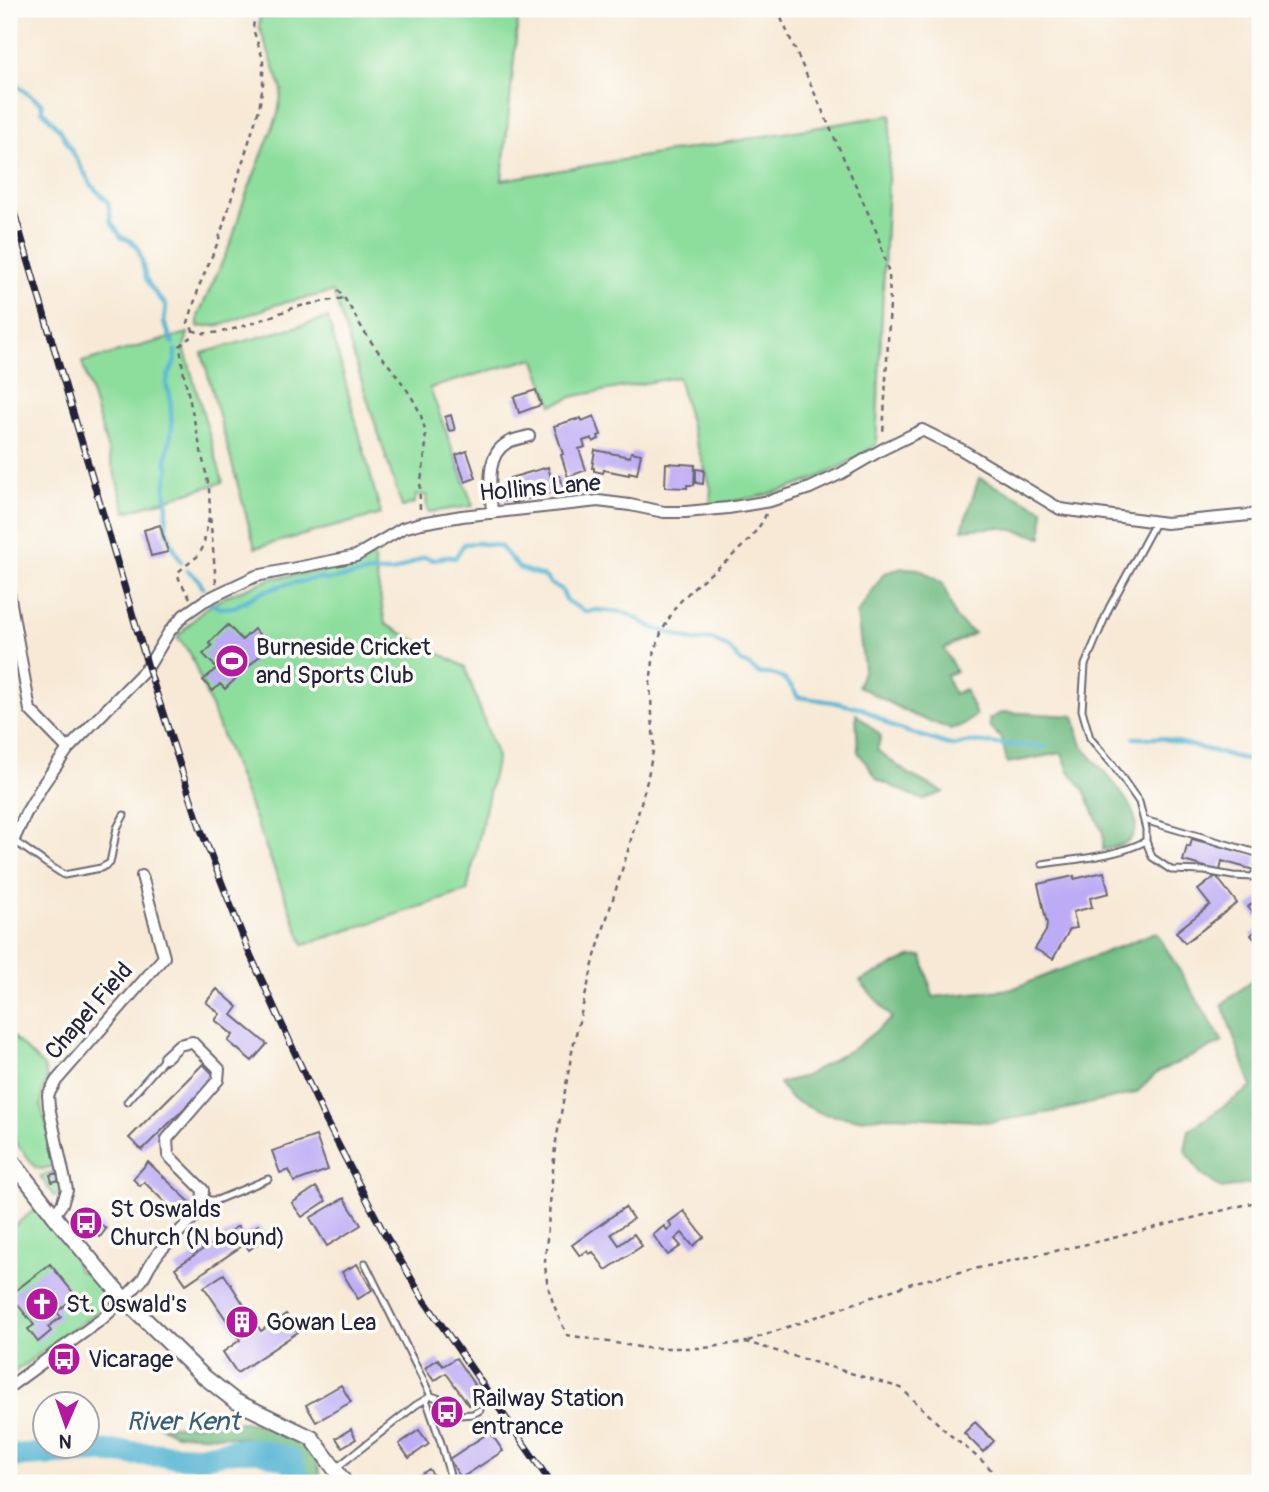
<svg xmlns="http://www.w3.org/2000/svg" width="1269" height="1492" font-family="Pangolin,sans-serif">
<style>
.green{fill:#8dde9d;stroke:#58806c;stroke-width:2}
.forest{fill:#72bd84;stroke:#4a7060;stroke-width:2}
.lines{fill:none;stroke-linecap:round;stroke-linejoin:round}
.stream{stroke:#54b5d3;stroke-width:4.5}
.river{stroke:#54b5d3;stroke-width:24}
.building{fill:#bcabf5}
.service-casing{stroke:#6d6871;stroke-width:9}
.minor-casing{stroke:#6d6871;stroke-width:14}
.tertiary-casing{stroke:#6d6871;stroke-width:18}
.path{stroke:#6d6871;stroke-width:2.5;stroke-dasharray:5 5;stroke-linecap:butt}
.service{stroke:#fff;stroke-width:5}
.minor{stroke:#fff;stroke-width:10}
.tertiary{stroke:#fff;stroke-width:14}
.rail-casing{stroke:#22223b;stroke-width:7}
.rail{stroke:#fdfcf7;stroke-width:4.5;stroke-dasharray:13;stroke-linecap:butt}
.labels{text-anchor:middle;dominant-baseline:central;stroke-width:7;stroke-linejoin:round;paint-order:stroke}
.street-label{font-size:24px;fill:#22223b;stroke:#fdfcf7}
.poi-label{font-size:24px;fill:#22223b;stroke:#fdfcf7;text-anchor:start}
.water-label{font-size:26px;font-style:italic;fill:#365d78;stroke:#fdfcf7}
</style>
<rect width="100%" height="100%" fill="#fdfcf7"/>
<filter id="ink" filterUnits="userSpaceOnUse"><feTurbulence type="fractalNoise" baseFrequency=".0143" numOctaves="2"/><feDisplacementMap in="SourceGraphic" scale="14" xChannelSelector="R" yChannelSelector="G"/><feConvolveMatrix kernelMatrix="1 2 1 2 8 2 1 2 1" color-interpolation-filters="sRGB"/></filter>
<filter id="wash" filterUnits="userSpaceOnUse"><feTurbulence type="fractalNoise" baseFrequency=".00686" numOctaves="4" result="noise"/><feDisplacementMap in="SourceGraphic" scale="28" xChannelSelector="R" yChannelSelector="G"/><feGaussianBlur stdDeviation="1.57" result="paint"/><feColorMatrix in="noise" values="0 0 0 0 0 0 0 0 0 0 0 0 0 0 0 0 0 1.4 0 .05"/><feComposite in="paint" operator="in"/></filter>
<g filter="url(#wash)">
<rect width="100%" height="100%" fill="#f7e9d5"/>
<path class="green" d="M285 9H519L502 180 891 115 876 445C860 455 845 465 828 473 792 491 750 499 710 505L711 488 692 430 678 377 575 396 552 405 534 358 430 388 473 506 429 512 427 510 426 495H416L415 503 402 507 333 292 278 304 221 325 198 327V316L232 240 243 203 278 114 282 90 259 26 260 14Z
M328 318 381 514 255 548 202 353Z
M188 333 184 347 223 482 126 512 82 362Z
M373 555 385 624 465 667 497 757 467 891 304 945 190 653 177 637 203 610 226 596 273 578 323 571 360 562Z
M9 1033 44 1067 47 1079 42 1093 41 1106 57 1165 42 1169 36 1168 9 1134Z
M56 1171C59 1179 64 1189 58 1196H54L40 1176Z
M38 1207 71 1251 78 1270C93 1277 105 1284 108 1301L104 1307 9 1376V1230Z"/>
<path class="forest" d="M979 478 1043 509 1042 537 1000 527 962 530Z
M903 568 919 569 943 584 956 619 974 633 944 649 956 671 946 676 954 694 965 689 976 715 964 725 950 729 913 715 858 686 864 668 857 614 884 573Z
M1003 712 1074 716C1077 725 1078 738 1083 747 1096 766 1162 822 1124 844 1118 847 1110 848 1103 850V833L1084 790 1069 771 1062 753 1007 763 1002 739 990 727 989 719Z
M856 714 881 736 877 750 910 775 944 792 923 800 878 780 858 752Z
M1156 932 1223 1042 1158 1072 1136 1093 1057 1111 991 1122 894 1116 857 1119 823 1114 791 1099 779 1083 805 1076 857 1046 892 1018 860 981 910 957 922 956 933 997 1012 989Z
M1260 974V1182L1222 1189 1201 1174 1185 1150 1189 1130 1252 1087 1222 1004Z
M244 1422 276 1428 314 1449 322 1483H307L306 1469 296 1459 262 1440 225 1436 175 1434 161 1427 210 1423Z"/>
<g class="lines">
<path class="stream" d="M9 76 20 88 42 104V110L60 130 92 186 108 202 111 222 122 238C142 240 141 263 146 278 150 288 158 297 166 305L164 322 173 343
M175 350V361L168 377 166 385 170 395 172 428 166 462 169 467 165 487 167 506 166 527 171 542 181 562
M187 570 198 579 203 588
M211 604 220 608 234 607 262 592 283 585 319 578 328 580 372 572H393L424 557 434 560 448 556 455 558 464 544 477 543 500 546 519 568 545 577 552 585 561 589 567 601 586 612 597 610 622 612 632 616 653 628 695 641 712 639 730 649 741 662 747 664 760 674C780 672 788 680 798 697L833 702 864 709 893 727 953 746 970 742 1045 747
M1134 738H1161L1260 763"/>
<path class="river" d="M9 1456 94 1451 197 1457 236 1450H259L290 1460 300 1483"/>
</g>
<g id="blocks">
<path class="building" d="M536 390 541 405 519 413 514 397Z
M451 415 455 430 449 431 445 417Z
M594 416 601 435 598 436 599 439 593 442 592 438 583 441 585 447 579 449 586 470 568 477 561 455 563 454 554 426 576 419V420L581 418 582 421Z
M595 450 630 457 631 452 641 454 637 474 629 472V475L604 470 603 473 594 471V468H592Z
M467 451 476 478 465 482 456 455Z
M666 463 695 465 694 485H687V488L665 487Z
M548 467 551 478 560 476 564 489 512 503 511 499 504 501 502 493 506 492 503 483 511 481 510 478Z
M696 469 704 470 703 484 696 483Z
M160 525 168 552 151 556 144 530Z
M228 625 242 640 254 629 270 646 225 689 220 684 213 691 203 680 217 668 203 654 212 646 209 643Z
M1192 839 1257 856 1254 870 1222 861 1220 871 1183 861 1187 846 1190 847Z
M1104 872 1109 893 1090 898 1092 907 1073 912 1077 928 1070 929 1053 959 1035 949 1046 931 1047 924 1038 884 1074 876V879Z
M1216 876 1237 903 1185 943 1176 932 1210 905 1198 890Z
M1260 897V922L1248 907Z
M1260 927V941L1258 939 1256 941 1251 935Z
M217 989 238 1007 232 1015 267 1044 252 1061 228 1041 233 1035 215 1020 220 1014 206 1002Z
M203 1064 216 1077 142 1150 129 1138Z
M316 1136 328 1170 294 1182 289 1170 280 1173 272 1151Z
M148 1162 194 1206 182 1219 144 1182 140 1186 133 1179Z
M9 1172 18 1184 9 1192Z
M57 1173 59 1180 52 1182 50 1175Z
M316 1187 326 1201 302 1217 292 1203Z
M344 1198 361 1225 327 1246 310 1218Z
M625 1207 633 1219 611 1234 619 1245 634 1234 642 1246 606 1270 593 1252 589 1254 587 1251 580 1256 572 1245Z
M684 1211 704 1237 693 1246 682 1233 675 1239 681 1246 668 1255 653 1235 664 1226 667 1230 672 1226 669 1222Z
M96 1220 106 1229 100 1237 89 1228Z
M258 1225 267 1237 249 1250 245 1244 186 1284 175 1268 238 1226 243 1235Z
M50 1264 76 1296 57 1312 61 1317 48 1327 51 1331 38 1342 28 1329 34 1325 10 1295Z
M357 1264 372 1290 358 1299 342 1272Z
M224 1274 261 1331 286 1314 298 1332 237 1373 223 1352 240 1340 204 1287Z
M456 1358 482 1396 469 1405 446 1373 434 1381 425 1368 438 1359 443 1366Z
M341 1385 351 1402 316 1422 306 1405Z
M975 1422 994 1441 983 1452 964 1433Z
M351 1429 356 1439 342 1447 336 1438Z
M419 1430 429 1444 409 1458 399 1444Z
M490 1432 503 1451 461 1478 449 1459Z
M429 1469 439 1483H408Z"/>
</g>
</g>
<g filter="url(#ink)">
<use href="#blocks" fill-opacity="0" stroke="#6d6871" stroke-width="2"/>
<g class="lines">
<defs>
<path id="service" d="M1144 820 1260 854
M13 840 47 864 64 875 101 868 110 863 117 828 124 815
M1146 841 1152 857 1171 870 1205 871 1233 876 1252 877 1260 867
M1042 864C1076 859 1115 857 1146 841V829L1139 802 1113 765 1090 738 1082 710 1085 665 1109 608 1156 521
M127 1102 165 1058
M202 1200H217L268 1179
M365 1263 431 1396
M426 1399 441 1443 452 1483
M335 1469 416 1405 431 1396 447 1401 460 1415 473 1414 480 1410"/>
<path id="minor" d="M492 513C491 491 484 456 507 443 513 439 522 438 529 436
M9 593 30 710 68 749
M9 850 26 813 44 783 68 749 148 667 169 632 184 615 204 601 218 594 256 576 356 556 403 528 421 523 462 516 598 501 630 505 664 512H686L728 508 770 501 810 488 840 474 883 449 922 430 962 450 1060 509 1166 523 1260 514
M54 1215 62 1204 67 1190 49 1107 48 1095 56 1081 164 957 142 876
M9 1387 102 1319 124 1299 142 1280 150 1265 160 1251 202 1209 203 1190 168 1155 167 1139 218 1080 219 1069 192 1042 179 1045 165 1058"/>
<path id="tertiary" d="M9 1157 59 1222 124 1299 202 1375 235 1401 312 1438 345 1483"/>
</defs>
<use href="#service" class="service-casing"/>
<use href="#minor" class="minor-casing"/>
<use href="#tertiary" class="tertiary-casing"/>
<path class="path" d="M777 9 877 233 889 273 890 303 883 435
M338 290C351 305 358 324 370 340 387 365 418 397 424 426 428 444 424 462 421 480 419 490 420 502 420 512
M193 330C213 343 273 314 297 307 312 303 328 301 344 298
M766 514 763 521 750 539 728 560 697 584 676 606 661 633 654 654 650 683 654 746 647 781 627 854 595 956 573 1046 555 1147 545 1261C546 1290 555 1309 567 1335L645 1348H704L746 1342 901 1388 949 1434 987 1465 1002 1483
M216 583 210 515 209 487 183 370 180 346 192 336 193 330 188 323 200 284 218 242 259 109 263 84V59L253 29 255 9
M190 598 179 579 178 572 199 555 203 547 209 517
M748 1341 915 1282 1105 1240 1260 1201"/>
<use href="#service" class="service"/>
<use href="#minor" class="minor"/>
<use href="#tertiary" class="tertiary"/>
<defs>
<path id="rail" d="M9 195 148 667 201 830 249 952 325 1119 383 1231 424 1300 551 1483"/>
</defs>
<use href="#rail" class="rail-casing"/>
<use href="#rail" class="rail"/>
</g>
</g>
<defs>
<symbol id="stadium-disc" viewBox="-11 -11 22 22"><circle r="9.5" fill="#b5179e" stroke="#fdfcf7"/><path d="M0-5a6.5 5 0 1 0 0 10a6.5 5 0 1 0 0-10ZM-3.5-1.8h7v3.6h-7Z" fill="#fff"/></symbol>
<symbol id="bus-disc" viewBox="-11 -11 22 22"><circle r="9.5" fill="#b5179e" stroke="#fdfcf7"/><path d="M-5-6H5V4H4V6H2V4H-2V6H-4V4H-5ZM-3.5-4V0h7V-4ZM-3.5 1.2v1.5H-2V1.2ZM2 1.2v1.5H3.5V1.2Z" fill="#fff"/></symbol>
<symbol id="church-disc" viewBox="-11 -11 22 22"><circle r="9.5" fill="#b5179e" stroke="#fdfcf7"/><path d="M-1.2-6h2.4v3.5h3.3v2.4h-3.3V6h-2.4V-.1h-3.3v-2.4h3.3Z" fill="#fff"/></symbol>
<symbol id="building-disc" viewBox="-11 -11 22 22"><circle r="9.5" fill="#b5179e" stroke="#fdfcf7"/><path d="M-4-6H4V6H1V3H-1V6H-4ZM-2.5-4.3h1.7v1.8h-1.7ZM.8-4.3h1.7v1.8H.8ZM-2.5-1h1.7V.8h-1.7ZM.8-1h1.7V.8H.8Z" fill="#fff"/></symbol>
</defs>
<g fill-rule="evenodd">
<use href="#stadium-disc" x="213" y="642" width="38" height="38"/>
<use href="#bus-disc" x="67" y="1204" width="38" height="38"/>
<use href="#church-disc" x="23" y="1285" width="38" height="38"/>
<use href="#building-disc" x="223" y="1303" width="38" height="38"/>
<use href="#bus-disc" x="45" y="1340" width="38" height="38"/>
<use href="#bus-disc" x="428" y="1393" width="38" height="38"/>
</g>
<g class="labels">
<g class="street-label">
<text transform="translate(540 488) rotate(-5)">Hollins Lane</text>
<text transform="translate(89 1011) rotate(-49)">Chapel Field</text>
</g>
<g class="poi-label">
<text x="256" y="647">Burneside Cricket<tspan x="256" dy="28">and Sports Club</tspan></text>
<text x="110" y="1209">St Oswalds<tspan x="110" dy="28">Church (N bound)</tspan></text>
<text x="66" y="1304">St. Oswald's</text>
<text x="266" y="1322">Gowan Lea</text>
<text x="88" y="1359">Vicarage</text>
<text x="472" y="1398">Railway Station<tspan x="472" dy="28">entrance</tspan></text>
</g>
<g class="water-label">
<text x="183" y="1422">River Kent</text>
</g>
</g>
<rect width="1269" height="1492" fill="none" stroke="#fdfcf7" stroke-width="35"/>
<g transform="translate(66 1425) rotate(182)"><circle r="33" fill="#fdfcf7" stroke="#a5a5ac" stroke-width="2"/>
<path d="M0-5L12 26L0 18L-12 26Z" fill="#b5179e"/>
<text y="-10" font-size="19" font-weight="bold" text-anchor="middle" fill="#22223b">N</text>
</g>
</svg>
